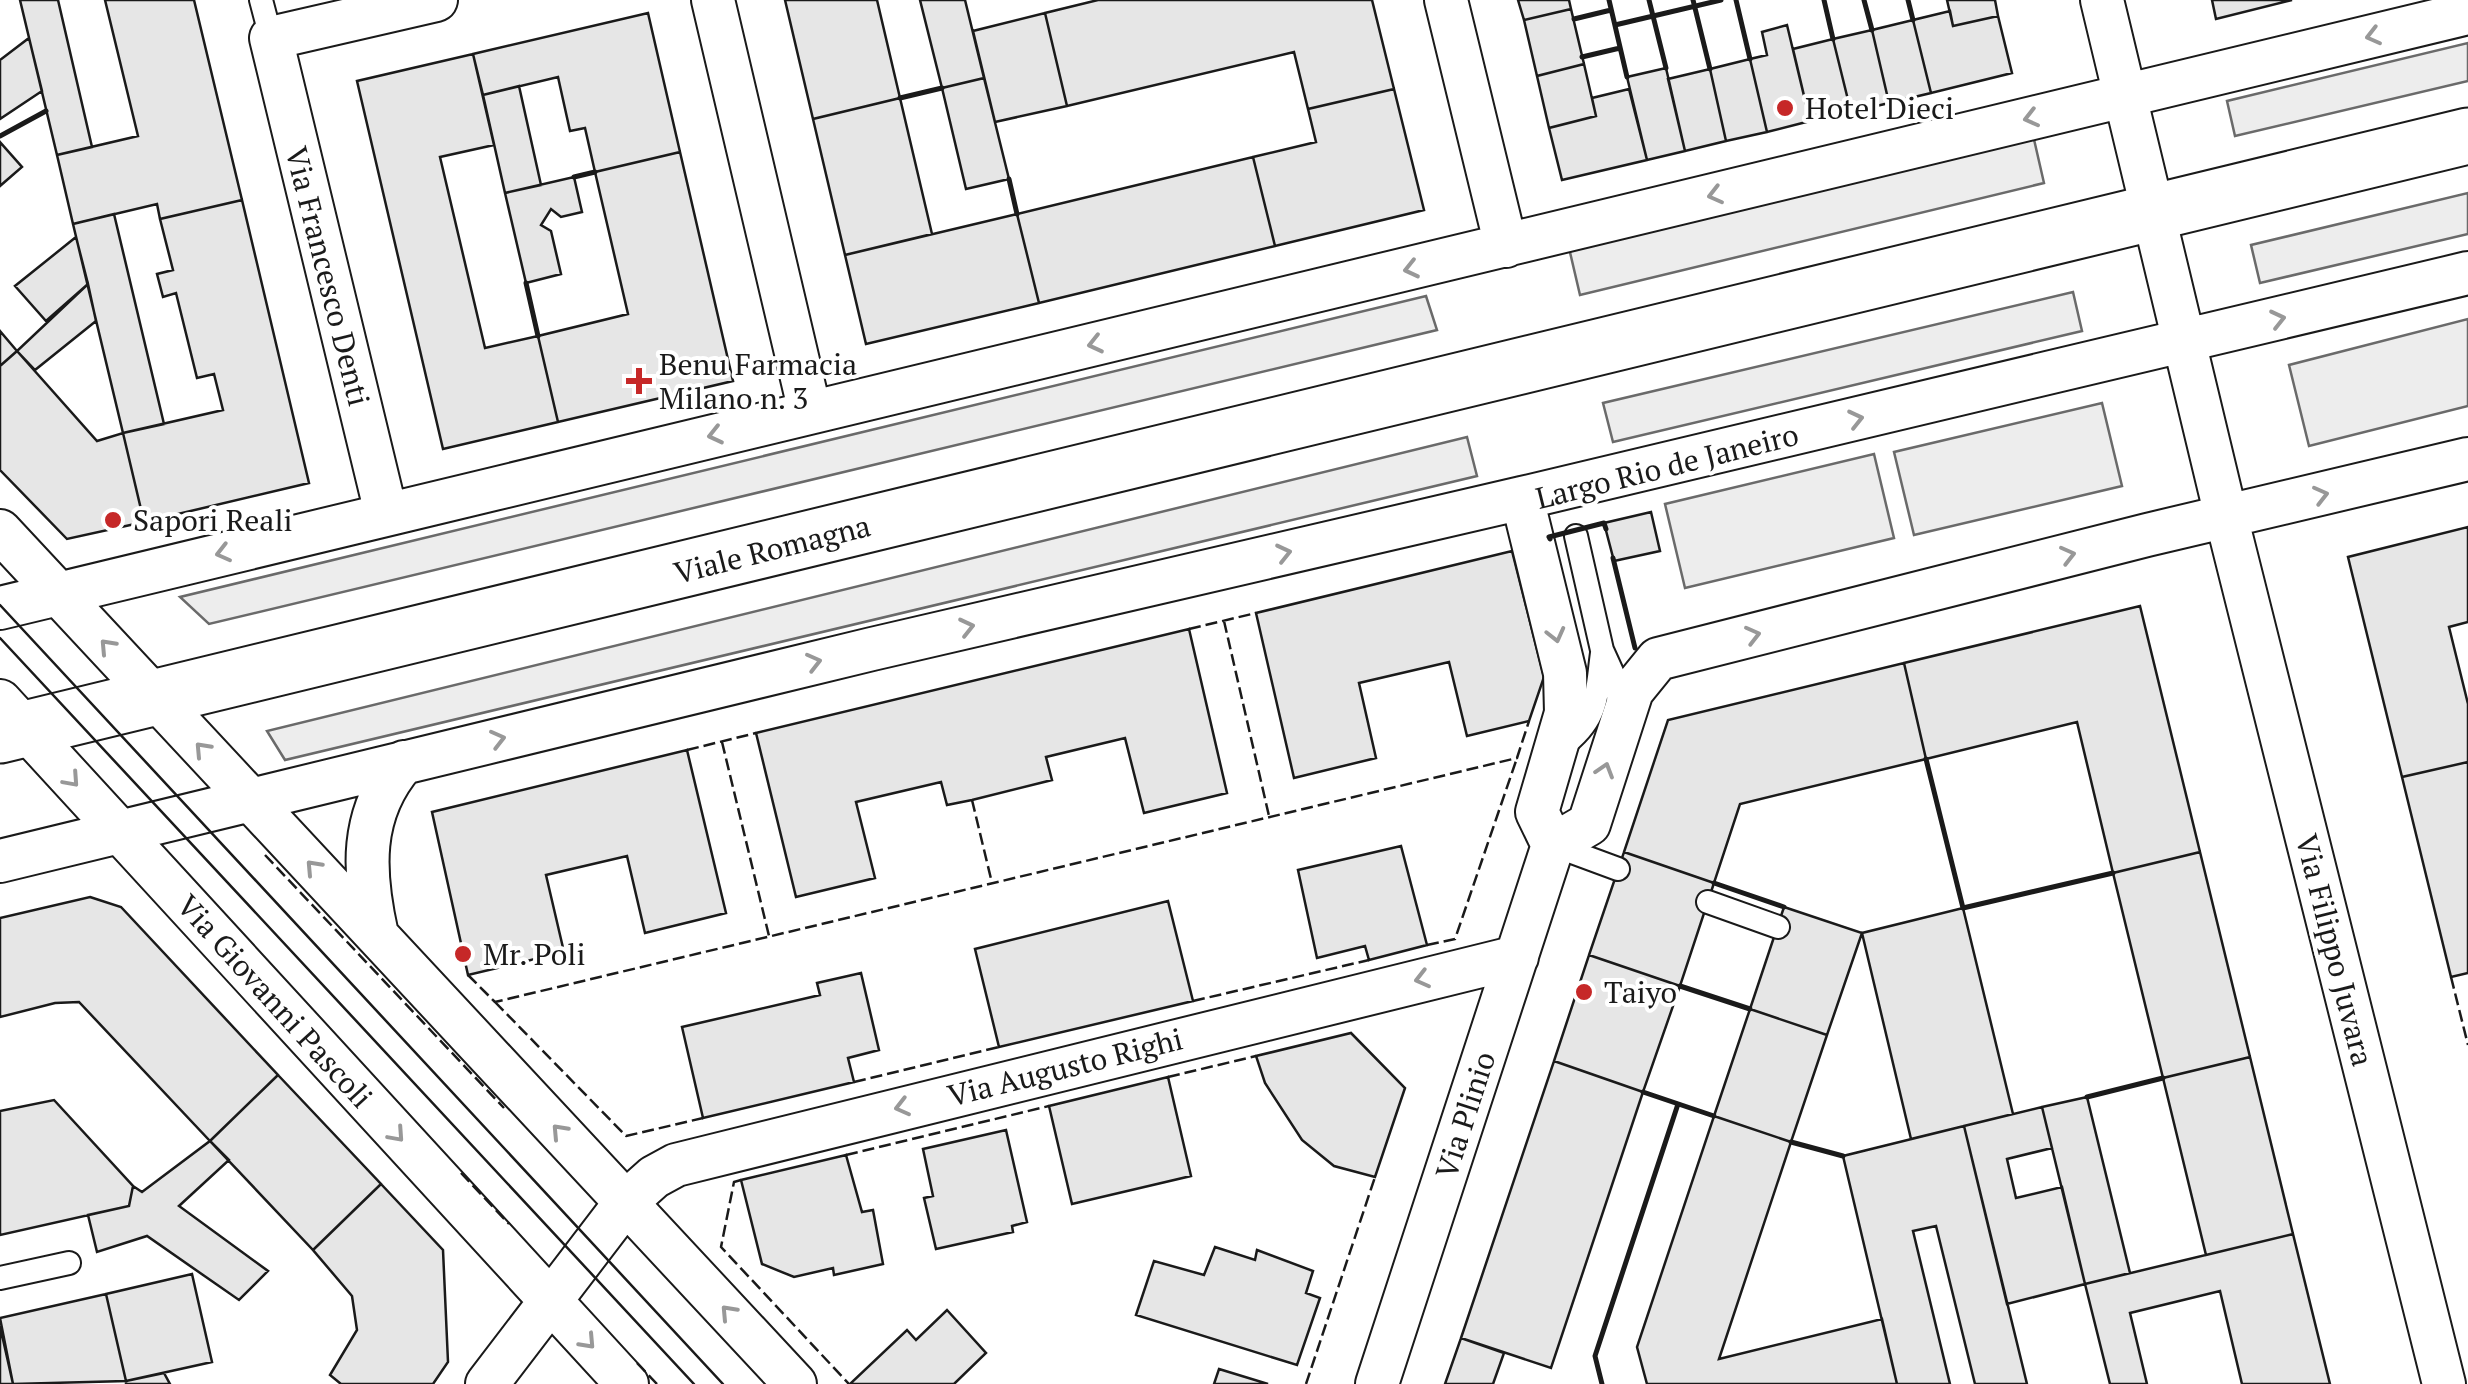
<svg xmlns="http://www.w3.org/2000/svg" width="2468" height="1384" font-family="'PT Serif',serif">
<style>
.built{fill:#ededed;stroke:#6a6a6a;stroke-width:2.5}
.building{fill:#e6e6e6;stroke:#1a1a1a;stroke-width:2.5}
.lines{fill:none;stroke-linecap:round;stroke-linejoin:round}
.lane-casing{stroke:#1a1a1a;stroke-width:26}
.street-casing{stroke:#1a1a1a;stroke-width:46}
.secondary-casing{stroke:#1a1a1a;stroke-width:59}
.lane{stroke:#fff;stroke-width:22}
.street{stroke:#fff;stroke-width:42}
.secondary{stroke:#fff;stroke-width:55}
.tram{stroke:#1a1a1a;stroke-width:2.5}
.fence{stroke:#1a1a1a;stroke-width:2.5;stroke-dasharray:12 5;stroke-linecap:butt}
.wall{stroke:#1a1a1a;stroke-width:5}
.oneway{stroke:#989898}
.poi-dot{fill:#c62828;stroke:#fff;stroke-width:4}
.labels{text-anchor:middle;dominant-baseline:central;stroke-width:8;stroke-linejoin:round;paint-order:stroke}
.poi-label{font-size:30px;fill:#1a1a1a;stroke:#fff;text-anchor:start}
.street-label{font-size:30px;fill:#1a1a1a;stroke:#fff}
</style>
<rect width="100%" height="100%" fill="#fff"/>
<path class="built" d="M2468 43V81L2235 136 2227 101Z
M2033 135 2044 183 1580 295 1569 248Z
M2468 193V234L2260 283 2251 245Z
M2073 292 2082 331 1613 442 1603 403Z
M1426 296 1437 330 209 624 180 597Z
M2468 319V406L2309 446 2289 365Z
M2102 403 2122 486 1914 535 1894 452Z
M1467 437 1477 476 285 760 267 731Z
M1874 454 1894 538 1685 588 1665 504Z"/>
<path class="building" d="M20 0H58L92 147 57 155Z
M105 0H194L242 200 160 219 157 204 73 224 57 155 138 136Z
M785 0H877L900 98 813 119Z
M920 0H965L984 78 942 88Z
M1098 0H1372L1394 89 1308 109 1294 52 1067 106 1045 13Z
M1518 0H1569L1571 9 1524 20Z
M1947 0H1995L1998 16 1953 26Z
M2212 0H2292L2216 19Z
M1571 9 1584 64 1537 76 1524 20Z
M1950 11 1953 26 1998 16 2012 73 1931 93 1913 20Z
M648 13 680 152 595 172 585 128 570 131 558 77 483 95 473 54Z
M1045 13 1067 106 995 122 973 31Z
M1913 20 1931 93 1889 103 1872 30Z
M1787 25 1810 121 1767 132 1750 59 1767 55 1762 32Z
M1872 30 1889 103 1851 112 1833 39Z
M29 38 42 91 0 119V60Z
M1833 39 1851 112 1810 121 1793 49Z
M473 54 494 145 440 157 485 348 538 336 558 422 443 449 357 81Z
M1750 59 1767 132 1726 141 1710 69Z
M1584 64 1596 116 1549 128 1537 76Z
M1666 68 1685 151 1647 160 1627 77Z
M1710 69 1726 141 1685 151 1668 79Z
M984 78 1009 179 966 189 942 88Z
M519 86 541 185 505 193 483 95Z
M1394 89 1424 210 1275 246 1253 157 1316 142 1308 109Z
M1629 89 1647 160 1562 180 1549 128 1596 116 1592 98Z
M900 98 932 234 845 255 813 119Z
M0 142 22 167 0 186Z
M680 152 733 381 558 422 538 336 628 314 595 172Z
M1253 157 1275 246 1039 303 1017 214Z
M574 177 582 212 561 217 551 209 541 225 551 231 561 274 526 283 505 193Z
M242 200 309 483 144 522 123 433 223 410 214 374 197 378 176 293 163 297 157 274 173 270 160 219Z
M114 214 164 424 123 433 73 224Z
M1017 214 1039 303 866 344 845 255Z
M76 237 88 284 46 321 15 286Z
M88 284 96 321 35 370 17 351Z
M0 331 17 351 0 366Z
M17 351 97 441 123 433 144 522 67 539 0 470V366Z
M1651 512 1660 551 1614 561 1604 523Z
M2468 527V622L2449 627 2468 704V762L2402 777 2348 557Z
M1512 551 1544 677 1529 721 1467 736 1449 662 1359 683 1376 758 1294 778 1256 613Z
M2140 606 2200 852 2113 873 2077 722 1926 759 1904 663Z
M1189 629 1227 793 1144 813 1125 738 1046 757 1052 780 972 800 947 805 941 782 856 802 875 878 796 897 756 733Z
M1904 663 1926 759 1740 804 1714 883 1624 852 1668 720Z
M687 750 726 913 645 933 627 856 546 875 564 952 468 975 432 812Z
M2468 762V973L2451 977 2402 777Z
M1401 846 1427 945 1369 960 1365 946 1317 958 1298 870Z
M1624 852 1714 883 1680 986 1589 955Z
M2200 852 2250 1057 2163 1078 2113 873Z
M90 897 121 907 278 1075 210 1141 79 1002 55 1003 0 1017V918Z
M1168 901 1193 1001 999 1047 975 949Z
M1784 907 1862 933 1827 1035 1750 1009Z
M1963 908 2013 1114 1911 1139 1862 933Z
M1589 955 1680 986 1643 1092 1554 1061Z
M861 973 879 1050 848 1058 854 1082 703 1118 682 1027 820 995 817 983Z
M1750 1009 1827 1035 1791 1142 1714 1116Z
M1351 1033 1405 1088 1375 1177 1334 1166 1302 1140 1265 1083 1256 1056Z
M2250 1057 2293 1234 2206 1255 2163 1078Z
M1554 1061 1643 1092 1551 1368 1461 1338Z
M278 1075 381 1184 313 1250 210 1141Z
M1168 1077 1191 1176 1072 1204 1049 1106Z
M2087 1097 2130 1273 2085 1284 2042 1107Z
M54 1100 133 1186 129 1206 0 1235V1111Z
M2042 1107 2052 1148 2007 1159 2016 1198 2062 1187 2085 1284 2007 1304 1964 1126Z
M1714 1116 1791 1142 1719 1359 1882 1319 1897 1384H1647L1637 1347Z
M1964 1126 2027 1384H1975L1936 1226 1913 1231 1950 1384H1897L1843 1156Z
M1006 1130 1027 1222 1012 1226 1013 1232 936 1249 924 1198 933 1196 923 1149Z
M210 1141 229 1160 179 1206 268 1271 239 1300 147 1236 97 1252 88 1215 129 1206 133 1186 142 1192Z
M846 1155 862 1212 873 1210 883 1264 834 1275 833 1268 794 1277 762 1264 741 1180Z
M381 1184 443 1250 448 1362 433 1384H341L330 1375 357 1330 352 1296 313 1250Z
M2293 1234 2330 1384H2242L2220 1291 2130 1313 2147 1384H2110L2085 1284Z
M1215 1247 1255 1260 1257 1250 1313 1271 1306 1293 1320 1298 1297 1365 1136 1315 1154 1261 1204 1275Z
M192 1274 212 1362 126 1381 106 1294Z
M106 1294 126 1381 13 1384 0 1318Z
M947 1310 986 1353 954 1384H850L907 1330 916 1340Z
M0 1326 13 1384H0Z
M1461 1338 1504 1353 1493 1384H1445Z
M1219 1369 1268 1384H1214Z
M164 1373 170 1384H126V1381Z"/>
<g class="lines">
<defs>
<path id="lane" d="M261 0 271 38
M1576 536 1602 650 1617 683 1619 706
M1561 747C1599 719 1596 697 1602 653
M1553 845 1618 869
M1708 902 1778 927
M0 1278 69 1263"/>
<path id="street" d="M713 0 810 412
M1446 0 1506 246
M2102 0 2226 516 2444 1384
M1522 498 1565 673 1566 713 1537 812 1553 845
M386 513 271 38 436 0
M0 531 795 1384
M0 608 2468 13
M0 701 627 1384
M1553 845 1589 824 1632 691 1658 659 2147 535 2468 459
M0 861 872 649 1522 498 2468 273
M377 935C363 873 359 813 404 762
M487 1384 626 1202 654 1177 676 1165 1517 957
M1377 1384 1553 845"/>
<path id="secondary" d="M0 735 2468 136"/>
</defs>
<use href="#lane" class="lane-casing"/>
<use href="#street" class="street-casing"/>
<use href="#secondary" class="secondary-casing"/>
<use href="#lane" class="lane"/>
<use href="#street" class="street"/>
<use href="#secondary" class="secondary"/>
<path class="tram" d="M0 605 723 1384
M0 638 694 1384"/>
<path class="fence" d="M1224 621 1269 816
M1189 629 1256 613
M722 742 769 936
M687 750 756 733
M972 800 992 883
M265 855 504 1108
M1427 945 1455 939 1517 758
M468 975 495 1002 1517 758 1529 721
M2451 977 2468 1045
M1193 1001 1369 960
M495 1002 626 1136 703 1118
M1168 1077 1256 1056
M854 1082 999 1047
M846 1155 1049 1106
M461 1173 509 1224
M741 1180 734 1182 721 1247 849 1384
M637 1363 657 1384
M1306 1384 1375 1177"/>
<path class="wall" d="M1609 0 1627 77
M1649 0 1666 68
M1693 0 1710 69
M1736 0 1750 59
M1824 0 1833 39
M1864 0 1872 30
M1908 0 1913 20
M1574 19 1611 10
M1615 25 1721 0
M1582 57 1620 48
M900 98 942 88
M0 136 46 111
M574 177 595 172
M1009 179 1017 214
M526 283 538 336
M1550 539 1549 537 1604 523 1606 529
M1613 558 1635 648
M1926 759 1963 908 2113 873
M1714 883 1784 907
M1680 986 1750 1009
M1643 1092 1714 1116
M2087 1097 2163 1078
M1791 1142 1843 1156
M1602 1384 1595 1356 1678 1104"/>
</g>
<defs><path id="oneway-chevron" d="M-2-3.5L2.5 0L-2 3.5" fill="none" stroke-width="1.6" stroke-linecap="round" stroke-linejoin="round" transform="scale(2.5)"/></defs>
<g class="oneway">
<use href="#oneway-chevron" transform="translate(2373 36) rotate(166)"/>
<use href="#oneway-chevron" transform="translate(2031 118) rotate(166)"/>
<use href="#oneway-chevron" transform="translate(1715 195) rotate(166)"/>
<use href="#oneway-chevron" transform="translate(1411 269) rotate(167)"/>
<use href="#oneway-chevron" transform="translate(2278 319) rotate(-13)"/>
<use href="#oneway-chevron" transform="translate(1095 344) rotate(167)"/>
<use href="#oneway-chevron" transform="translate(1856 419) rotate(-13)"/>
<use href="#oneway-chevron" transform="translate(715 435) rotate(167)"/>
<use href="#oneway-chevron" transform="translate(2321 495) rotate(-14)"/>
<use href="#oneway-chevron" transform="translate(223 553) rotate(166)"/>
<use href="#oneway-chevron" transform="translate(1284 553) rotate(-13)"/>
<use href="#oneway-chevron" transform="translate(2068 555) rotate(-14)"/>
<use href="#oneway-chevron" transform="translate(967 627) rotate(-13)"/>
<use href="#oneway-chevron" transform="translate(1556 635) rotate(76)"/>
<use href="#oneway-chevron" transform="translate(1753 635) rotate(-14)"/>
<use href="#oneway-chevron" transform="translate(107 646) rotate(-133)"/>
<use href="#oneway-chevron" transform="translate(814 662) rotate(-14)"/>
<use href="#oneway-chevron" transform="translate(498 739) rotate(-14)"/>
<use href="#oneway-chevron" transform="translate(202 749) rotate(-133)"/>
<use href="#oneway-chevron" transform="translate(1605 770) rotate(-73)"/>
<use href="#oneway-chevron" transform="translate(72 780) rotate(48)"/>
<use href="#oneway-chevron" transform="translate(313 867) rotate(-133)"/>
<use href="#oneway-chevron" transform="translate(1422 979) rotate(166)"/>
<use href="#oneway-chevron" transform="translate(902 1107) rotate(166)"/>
<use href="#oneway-chevron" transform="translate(559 1131) rotate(-133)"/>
<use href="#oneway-chevron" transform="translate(397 1135) rotate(48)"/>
<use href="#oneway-chevron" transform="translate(728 1312) rotate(-133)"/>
<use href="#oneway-chevron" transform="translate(588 1342) rotate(47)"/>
</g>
<g class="poi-dot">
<circle cx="1785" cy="108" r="10"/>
<path d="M634 366h10v10h10v10h-10v10h-10v-10h-10v-10h10z"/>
<circle cx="113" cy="520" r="10"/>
<circle cx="463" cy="954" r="10"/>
<circle cx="1584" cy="992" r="10"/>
</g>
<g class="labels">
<g class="poi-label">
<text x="1805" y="108">Hotel Dieci</text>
<text x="659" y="364">Benu Farmacia<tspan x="659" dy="34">Milano n. 3</tspan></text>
<text x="133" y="520">Sapori Reali</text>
<text x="483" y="954">Mr. Poli</text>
<text x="1604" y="992">Taiyo</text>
</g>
<g class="street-label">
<text transform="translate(328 276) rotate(76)">Via Francesco Denti</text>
<text transform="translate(1667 466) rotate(-14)">Largo Rio de Janeiro</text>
<text transform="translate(772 549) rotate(-14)">Viale Romagna</text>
<text transform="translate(2335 950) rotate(76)">Via Filippo Juvara</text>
<text transform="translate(275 1001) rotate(48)">Via Giovanni Pascoli</text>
<text transform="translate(1065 1067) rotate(-14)">Via Augusto Righi</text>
<text transform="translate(1465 1115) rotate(-72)">Via Plinio</text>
</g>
</g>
</svg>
